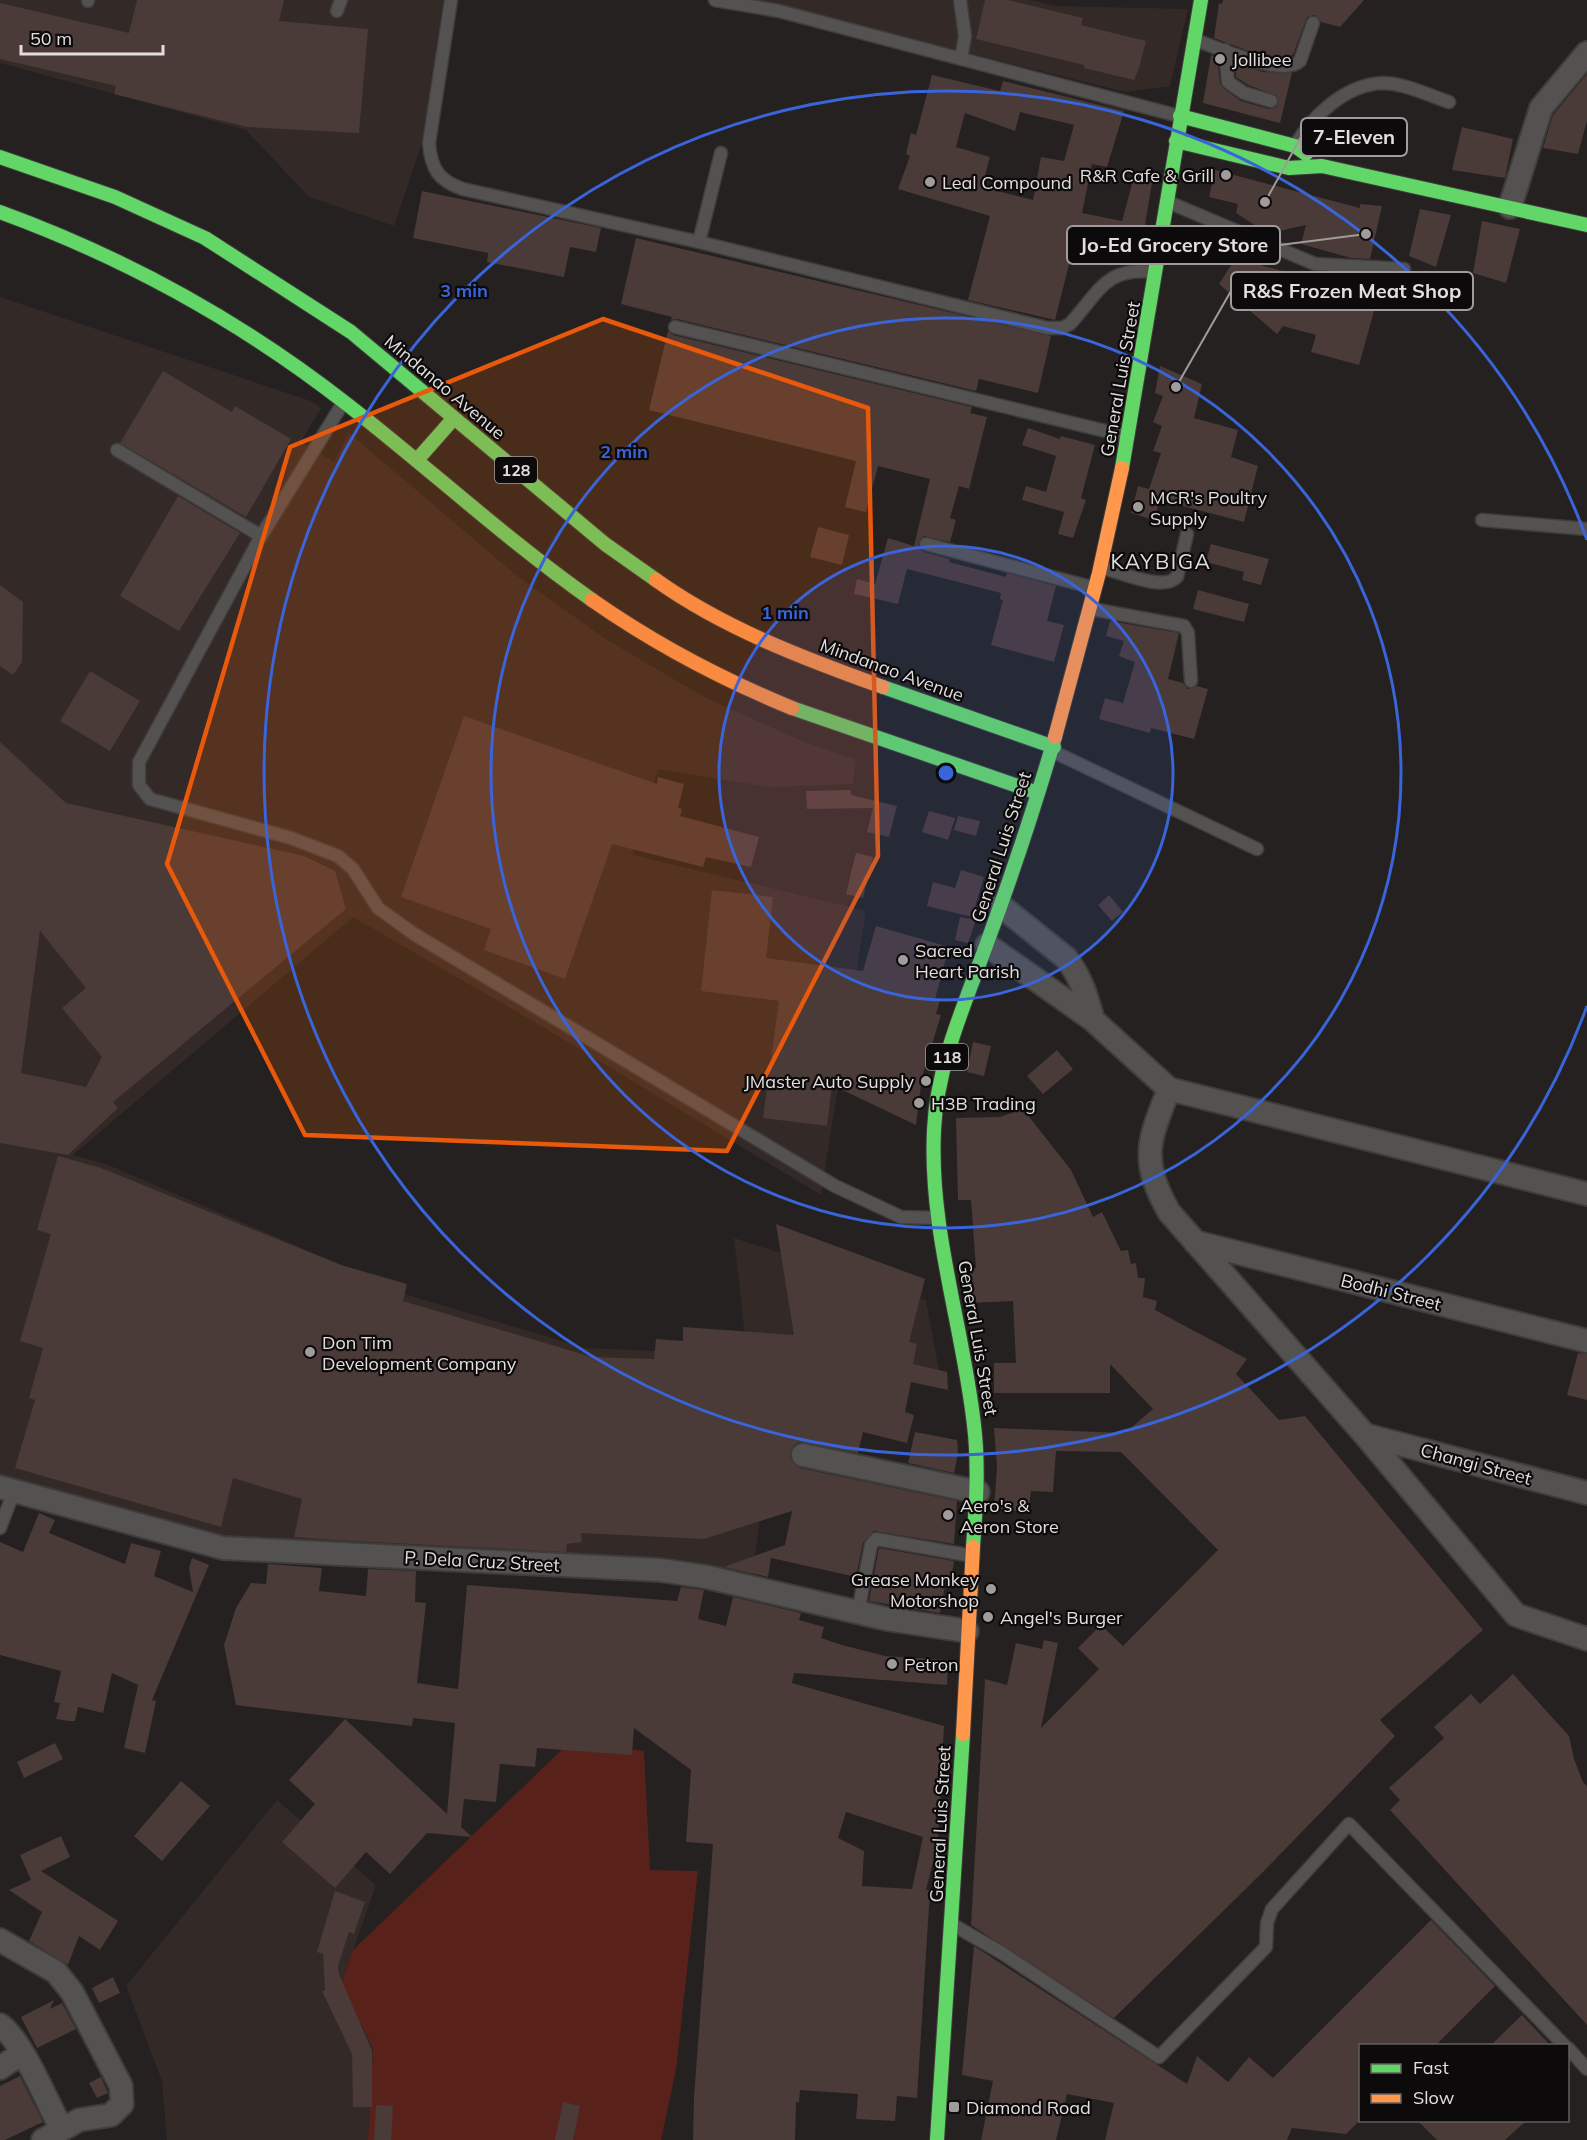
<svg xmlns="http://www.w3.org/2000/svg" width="1587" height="2140" font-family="Mulish,sans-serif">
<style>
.built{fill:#332927}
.green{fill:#58221b}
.building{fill:#4a3a38;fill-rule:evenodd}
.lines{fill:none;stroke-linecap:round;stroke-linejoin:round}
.lane-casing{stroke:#3f3d3c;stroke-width:15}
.street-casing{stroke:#3f3d3c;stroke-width:26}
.fast-casing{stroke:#3f3d3c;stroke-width:16}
.slow-casing{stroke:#3f3d3c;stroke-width:16}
.lane{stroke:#545151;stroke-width:12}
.street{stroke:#545151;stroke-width:22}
.fast{stroke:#63d668;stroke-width:14}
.slow{stroke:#ff974d;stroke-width:14}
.marked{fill:#e8590c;fill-opacity:0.2;stroke:#e8590c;stroke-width:4.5;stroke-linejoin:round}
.ring{fill:none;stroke:#3a64d9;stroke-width:3}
.poi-dot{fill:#9f9c9b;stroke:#0c0a0a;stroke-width:2}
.labels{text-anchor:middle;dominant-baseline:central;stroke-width:4.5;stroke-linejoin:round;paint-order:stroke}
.shield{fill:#0c0a0a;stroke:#a19e9e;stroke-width:1.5}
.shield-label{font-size:16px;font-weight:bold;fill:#e1dedd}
.poi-label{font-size:18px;fill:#e1dedd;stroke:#0c0a0a;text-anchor:start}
.street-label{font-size:18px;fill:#e1dedd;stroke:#0c0a0a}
.quarter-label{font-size:21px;letter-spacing:1.5px;fill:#e1dedd;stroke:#0c0a0a}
.centre{fill:#3a64d9;stroke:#0c0a0a;stroke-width:3}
.ring-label{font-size:18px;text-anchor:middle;font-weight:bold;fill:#3a64d9;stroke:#0c0a0a;stroke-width:4.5;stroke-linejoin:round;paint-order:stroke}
.leader{fill:none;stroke:#9f9c9b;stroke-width:2}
.callout-dot{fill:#9f9c9b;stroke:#0c0a0a;stroke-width:2}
.callout{fill:#0c0a0a;stroke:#9f9c9b;stroke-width:2}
.callout-label{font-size:20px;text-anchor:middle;font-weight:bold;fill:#e1dedd}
</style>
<rect width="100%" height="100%" fill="#242120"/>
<path class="built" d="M0 0H443L421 146 394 226 309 197 246 130 0 63Z
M756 0H1029L1058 6 1188 9 1170 86 1125 92Z
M0 297 311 401 321 408 301 442 334 462 349 433 517 576 607 640 706 698 804 742 856 760 853 784 770 787 658 769 633 855 866 911 821 1195 533 1021 353 917 73 1155 106 1164 344 1266V1276L585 1348 747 1355 734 1238 926 1300 941 1381 906 1376 774 1414 752 1577 212 1540 0 1476Z
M277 1800 376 1885 341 1985 373 2048 368 2140H167L162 2081 126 1986Z"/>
<path class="green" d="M570 1742 644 1751 650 1870 698 1871 676 2070 661 2140H368L373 2048 341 1985 353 1950Z"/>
<path class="building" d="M137 0H284L279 21 368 29 359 133 247 127 114 94 116 86 0 59V3L129 33Z
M985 0H1008L1083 18 1081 25 1146 41 1139 68 1134 80 1084 68V65L976 39Z
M1223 0H1364L1340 27 1321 22 1315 15 1307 17 1293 55 1280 58 1251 52 1214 38 1219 3 1222 4Z
M1211 55 1217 57 1220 83 1223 88 1241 101 1269 109 1277 107V96L1248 85 1236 77 1235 63 1263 72 1292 73 1280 123 1203 103Z
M1587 74V121L1578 154 1543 148 1553 115Z
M932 75 1000 91 1003 81 1124 111 1107 167 1092 164 1082 213 1122 221 1135 173 1153 177 1140 255 1077 233 1055 320 968 300 990 216 898 189 910 156 906 154 911 133 916 135ZM1020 112 1074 125 1064 161 1041 157 1033 200 982 187 990 157 956 147 965 113 1015 131Z
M1462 127 1513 139 1505 178 1452 170Z
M1215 170 1360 208V204L1382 206 1370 259 1351 258 1301 244 1306 225 1265 234 1254 229 1256 226 1236 213 1238 204 1209 197Z
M422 191 601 228 596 252 570 247 564 277 487 262 488 253 413 238Z
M1420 209 1451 215 1436 267 1409 256Z
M1482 221 1520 229 1506 283 1473 273Z
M636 238 1051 336 1038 393 979 379 976 391 677 319 671 320 672 317 621 304Z
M1244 245 1255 251 1253 263 1378 297 1359 365 1311 352 1316 335 1283 326 1277 334 1219 284Z
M668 331 673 335 972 407 970 413 987 417 969 489 959 486 950 518 956 520 950 542 924 536 920 539 918 547 924 552 950 559 949 562 1006 577 1007 573 1056 586 1047 621 1064 625 1054 662 991 645 1003 600 1000 599 1001 593 907 569 898 604 854 594 857 579 875 584 888 538 914 546 930 479 878 466 866 512 845 507 856 461 649 410Z
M1160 366 1202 384 1194 418 1238 430 1231 457 1258 466 1244 522 1160 500 1154 520 1131 513 1138 486 1149 489 1161 453 1153 451 1162 426 1153 422 1163 396 1155 393Z
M163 371 232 412 235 406 291 439 246 517 120 443Z
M1028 428 1060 439 1061 436 1095 445 1081 498 1086 500 1073 538 1058 534 1064 512 1022 500 1026 486 1046 492 1056 456 1022 445Z
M178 496 240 533 179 631 120 596Z
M818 527 849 535 842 565 810 557Z
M1211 544 1269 559 1261 585 1242 580 1244 572 1206 562Z
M0 585 23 602 22 662 13 675 0 666Z
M1198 590 1249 604 1244 622 1193 609Z
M1110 621 1179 633 1168 679 1183 683 1188 689 1197 686 1208 689 1194 739 1151 728 1150 733 1099 719 1105 698 1123 703 1135 662 1119 656 1124 641 1106 636Z
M90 671 140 701 110 751 60 721Z
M464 716 657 784 658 777 684 784 678 808 682 809 680 816 759 837 751 867 706 857 703 867 612 844 565 979 484 950 491 929 401 897Z
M0 742 66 803 304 856 335 871 346 909 113 1102 118 1108 68 1155 0 1143ZM40 931 86 988 62 1008 102 1057 86 1087 21 1073Z
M851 790V795L897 806 889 837 867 832 873 808 807 809 806 791Z
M929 811 955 818 948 840 922 832Z
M958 816 980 821 976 836 954 830Z
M856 853 873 857 863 898 846 894Z
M961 870 984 877 972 917 927 906 933 882 955 888Z
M712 890 773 897 766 958 863 971 876 926 949 947 935 999 940 1000 936 1014 941 1015 922 1077 916 1125 832 1085 827 1126 763 1118 779 1001 701 991Z
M1109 895 1123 912 1112 921 1098 905Z
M960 917 976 920 968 943 955 940Z
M973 1042 991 1046 984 1076 967 1072Z
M1057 1050 1073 1069 1043 1094 1027 1076Z
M1023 1109 1071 1170 1093 1217 1102 1212 1121 1251 1128 1250 1131 1264 1136 1263 1138 1278H1145L1143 1297 1157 1301 1155 1310 1247 1359 1236 1374 1279 1420 1305 1416 1483 1630 1380 1720 1395 1736 1264 1871 1114 2018 971 1925 985 1679 1007 1685 1016 1643 1042 1649 1044 1640 1058 1643 1041 1728 1099 1669 1078 1648 1101 1625 1123 1646 1218 1550 1121 1452 1056 1451 1053 1492 1031 1491 1028 1513 994 1508 997 1467 994 1428 1125 1433 1153 1409 1110 1364V1393H994V1363H1016L1013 1301 972 1303 969 1268H976L971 1200H958L956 1118 1000 1117Z
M58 1156 101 1168 341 1265 407 1284 403 1301 592 1357 654 1359 656 1339 683 1341V1327L794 1335 776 1224 925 1279 909 1342 917 1344 913 1364 947 1372 948 1390 911 1382 905 1412 914 1415 907 1443 863 1432 858 1453 799 1442 793 1446 790 1459 800 1468 957 1501 954 1544 874 1531 863 1543 856 1577 771 1558 768 1577 724 1567 785 1545 792 1511 704 1539 581 1533 582 1542 567 1544 566 1552 333 1540 294 1537 302 1499 233 1478 221 1527 15 1468 35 1400 29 1398 43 1348 20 1341 51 1234 37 1230Z
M1578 1353 1587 1354V1400L1567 1395Z
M915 1432 957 1440 958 1453 954 1473 908 1463Z
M39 1513 55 1520 49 1533 125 1564 131 1543 161 1551 154 1576 193 1592 189 1568 192 1558 209 1565 152 1700 156 1701 145 1753 124 1748 138 1685 112 1673 103 1713 78 1707 75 1721H69L56 1719 60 1703 54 1702 61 1671 0 1655V1542L23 1552Z
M879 1548 954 1561 950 1586H945L940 1613 869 1601Z
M268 1564 322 1568 319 1591 366 1596 368 1569 416 1571 415 1602 426 1603 417 1683 458 1689 467 1585 677 1601 681 1587 704 1590 698 1619 726 1626 733 1597 801 1613 799 1620 824 1627 821 1638 842 1645 885 1656 948 1660 947 1685 794 1673 792 1683 944 1726 938 1842 926 1890H930L917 2098 897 2096 895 2121 856 2119 858 2094 800 2090 799 2102H796L795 2140H693L694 2096 713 1844 686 1842 691 1770 634 1728 632 1755 537 1748 535 1767 500 1764 496 1802 464 1799 461 1827 472 1837 427 1833 390 1874 366 1852 335 1888 282 1842 315 1804 289 1780 345 1719 447 1814 455 1723 413 1718 412 1726 236 1705 224 1645 236 1608 251 1583 266 1584ZM846 1812 923 1837 912 1889 862 1886 864 1851 838 1838Z
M1513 1674 1569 1736 1574 1759 1583 1782 1587 1786V2025L1390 1810 1400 1800 1389 1788 1444 1738 1434 1727 1471 1694 1480 1704Z
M55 1743 63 1759 24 1778 17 1762Z
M181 1781 210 1806 162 1861 134 1836Z
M61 1836 70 1857 41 1871 118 1921 100 1950 79 1936 68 1965 29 1941 42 1912 9 1890 31 1880 20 1855Z
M335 1891 365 1902 354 1934 349 1932 338 1966 339 1974 372 2051V2107H353L352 2054 322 1991 325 1990 323 1954 317 1952Z
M1431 1920 1495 1986 1435 2046H1360V2120L1346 2134 1292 2128 1287 2140H1105L1114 2103 1067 2094 1056 2140H981L993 2081 962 2075 974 1946 1187 2084 1197 2056 1228 2082 1249 2057 1273 2078Z
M113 1977 120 1993 99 2003 92 1988Z
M54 2000 50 2009 62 2003 76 2029 37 2048 21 2017Z
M1522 2015 1551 2046H1490Z
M20 2076 43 2122 5 2140H0V2086Z
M101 2077 108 2093 97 2098 89 2083Z
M563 2102 580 2106 573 2140H555Z
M376 2105 393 2106 391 2140H374Z
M1418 2121H1526L1505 2140H1437Z"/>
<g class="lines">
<defs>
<path id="lane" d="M451 0 429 143C431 169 439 181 463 189L699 242 1047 328H1062L1070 324C1100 291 1106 266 1155 272
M715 0 779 11 1179 116
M960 0 965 36 961 59
M88 1V0
M337 11 341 0
M1195 40C1217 47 1282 78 1300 61L1313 23
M1225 50 1228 82 1244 93 1271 101
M1295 146C1312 116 1345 85 1382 83 1404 83 1428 95 1449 102
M1168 202 1315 264 1404 269
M699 242 721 153
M675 327 1126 436
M343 403 261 536 139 762V785L150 799 291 838 338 856 353 869 378 908 414 934 835 1186 901 1217 936 1218
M117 450 261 536
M1482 520 1587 529
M926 544 1095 588
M1102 568C1121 572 1163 592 1177 577L1187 534
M1092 609 1184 626 1188 633 1191 681
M1052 751 1257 849
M0 1528 14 1491
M858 1612 871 1545 876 1539 973 1556
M955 1926 1002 1953 1159 2057 1266 1947 1267 1923 1272 1909 1349 1824 1565 2046
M1568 2048 1587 2069"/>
<path id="street" d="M1510 207 1541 108 1587 53
M1001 906 1066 958C1081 977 1087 997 1093 1020
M987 945 1093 1020 1169 1089 1587 1194
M1169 1089C1148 1142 1140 1160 1169 1212L1365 1435 1516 1615 1587 1639
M1195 1242 1587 1341
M1365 1435 1587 1493
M803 1455 978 1492
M0 1487 223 1548 660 1570 707 1577 887 1619 967 1631
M0 1940 56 1972 72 1992 121 2086 122 2104 111 2115 79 2120 43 2140
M0 2025C22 2040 47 2102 61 2128
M0 2068 22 2053"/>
<path id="fast" d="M1180 116 1295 146 1306 154
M1176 141 1289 168 1322 166 1587 225
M0 157 115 197 205 238 351 332 605 544 656 580
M0 212C126 258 242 322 348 405 430 469 507 540 592 600
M417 460 454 418
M1122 468 1201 0
M883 687 1054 747
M792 708 1038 793
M973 1547C976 1506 979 1466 974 1425 963 1326 929 1230 934 1130 937 1064 965 1004 987 943 1012 875 1035 806 1055 737
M937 2140 963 1734"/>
<path id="slow" d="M656 580C723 628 805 659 883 687
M592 600C655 644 721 679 792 708
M1055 737 1099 573 1122 468
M963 1734 973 1547"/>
</defs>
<use href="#lane" class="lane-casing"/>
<use href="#street" class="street-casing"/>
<use href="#fast" class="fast-casing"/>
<use href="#slow" class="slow-casing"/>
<use href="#lane" class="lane"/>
<use href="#street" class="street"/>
<use href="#fast" class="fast"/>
<use href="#slow" class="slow"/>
</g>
<path class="marked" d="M603 319 868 408 878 856 727 1151 305 1135 167 864 290 447Z"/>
<circle cx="946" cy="773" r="227" fill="#3a64d9" fill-opacity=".12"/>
<g class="ring">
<circle cx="946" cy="773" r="227"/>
<circle cx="946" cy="773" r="455"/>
<path d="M1587 1006A682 682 0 1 1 1587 540"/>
</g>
<g class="poi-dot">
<circle cx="1220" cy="59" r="6"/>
<circle cx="1226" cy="175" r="6"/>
<circle cx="930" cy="182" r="6"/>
<circle cx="1138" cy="507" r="6"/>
<circle cx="903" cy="960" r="6"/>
<circle cx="926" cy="1081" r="6"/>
<circle cx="919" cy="1103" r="6"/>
<circle cx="310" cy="1352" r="6"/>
<circle cx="948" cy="1515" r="6"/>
<circle cx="991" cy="1589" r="6"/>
<circle cx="988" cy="1617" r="6"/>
<circle cx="892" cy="1664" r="6"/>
<rect x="948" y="2101" width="12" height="12" rx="3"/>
</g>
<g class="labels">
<g class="shield">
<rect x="495" y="457" width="42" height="26" rx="4.5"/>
<rect x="926" y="1044" width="42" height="26" rx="4.5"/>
</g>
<g class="shield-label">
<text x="516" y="470">128</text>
<text x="947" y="1057">118</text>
</g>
<g class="poi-label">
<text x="1232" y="59">Jollibee</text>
<text x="1214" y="175" text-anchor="end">R&amp;R Cafe &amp; Grill</text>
<text x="942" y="182">Leal Compound</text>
<text x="1150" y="497">MCR's Poultry<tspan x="1150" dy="21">Supply</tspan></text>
<text x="915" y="950">Sacred<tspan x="915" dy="21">Heart Parish</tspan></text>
<text x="914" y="1081" text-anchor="end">JMaster Auto Supply</text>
<text x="931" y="1103">H3B Trading</text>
<text x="322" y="1342">Don Tim<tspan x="322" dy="21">Development Company</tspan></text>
<text x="960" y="1505">Aero's &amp;<tspan x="960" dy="21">Aeron Store</tspan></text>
<text x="979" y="1579" text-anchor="end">Grease Monkey<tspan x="979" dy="21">Motorshop</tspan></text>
<text x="1000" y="1617">Angel's Burger</text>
<text x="904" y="1664">Petron</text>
<text x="966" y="2107">Diamond Road</text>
</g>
<g class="street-label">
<text transform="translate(1120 379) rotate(-80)">General Luis Street</text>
<text transform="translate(445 387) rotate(40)">Mindanao Avenue</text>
<text transform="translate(892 670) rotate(20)">Mindanao Avenue</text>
<text transform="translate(1001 847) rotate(-72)">General Luis Street</text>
<text transform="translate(1391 1292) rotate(14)">Bodhi Street</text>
<text transform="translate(978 1338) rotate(80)">General Luis Street</text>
<text transform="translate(1476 1464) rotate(15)">Changi Street</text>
<text transform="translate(482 1561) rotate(3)">P. Dela Cruz Street</text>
<text transform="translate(940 1824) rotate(-87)">General Luis Street</text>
</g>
<g class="quarter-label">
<text x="1161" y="561">KAYBIGA</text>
</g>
</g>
<circle cx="946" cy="773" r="9" class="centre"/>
<g class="ring-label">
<text x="464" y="297">3 min</text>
<text x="624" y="458">2 min</text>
<text x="785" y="619">1 min</text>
</g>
<path class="leader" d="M1265 202L1301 137M1366 234L1280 245M1176 387L1231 291"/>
<g class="callout-dot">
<circle cx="1265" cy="202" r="6"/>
<circle cx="1366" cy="234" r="6"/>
<circle cx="1176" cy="387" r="6"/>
</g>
<g class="callout">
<rect x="1301" y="118" width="106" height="38" rx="6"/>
<rect x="1067" y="226" width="213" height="38" rx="6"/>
<rect x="1231" y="272" width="242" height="38" rx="6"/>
</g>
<g class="callout-label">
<text x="1354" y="144">7-Eleven</text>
<text x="1174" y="252">Jo-Ed Grocery Store</text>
<text x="1352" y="298">R&amp;S Frozen Meat Shop</text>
</g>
<rect x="1359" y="2044" width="210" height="78" fill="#0c0a0a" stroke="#615f5e" stroke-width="1.5"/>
<rect x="1371" y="2064" width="30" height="9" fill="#63d668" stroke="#615f5e" stroke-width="1.5"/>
<text x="1413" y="2074" font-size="18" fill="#e1dedd">Fast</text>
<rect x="1371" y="2094" width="30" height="9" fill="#ff974d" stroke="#615f5e" stroke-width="1.5"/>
<text x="1413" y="2104" font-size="18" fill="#e1dedd">Slow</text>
<path d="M21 45v9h142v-9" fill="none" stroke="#e1dedd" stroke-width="3"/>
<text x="30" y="45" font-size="18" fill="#e1dedd" stroke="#0c0a0a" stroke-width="4.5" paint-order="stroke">50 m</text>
</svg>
